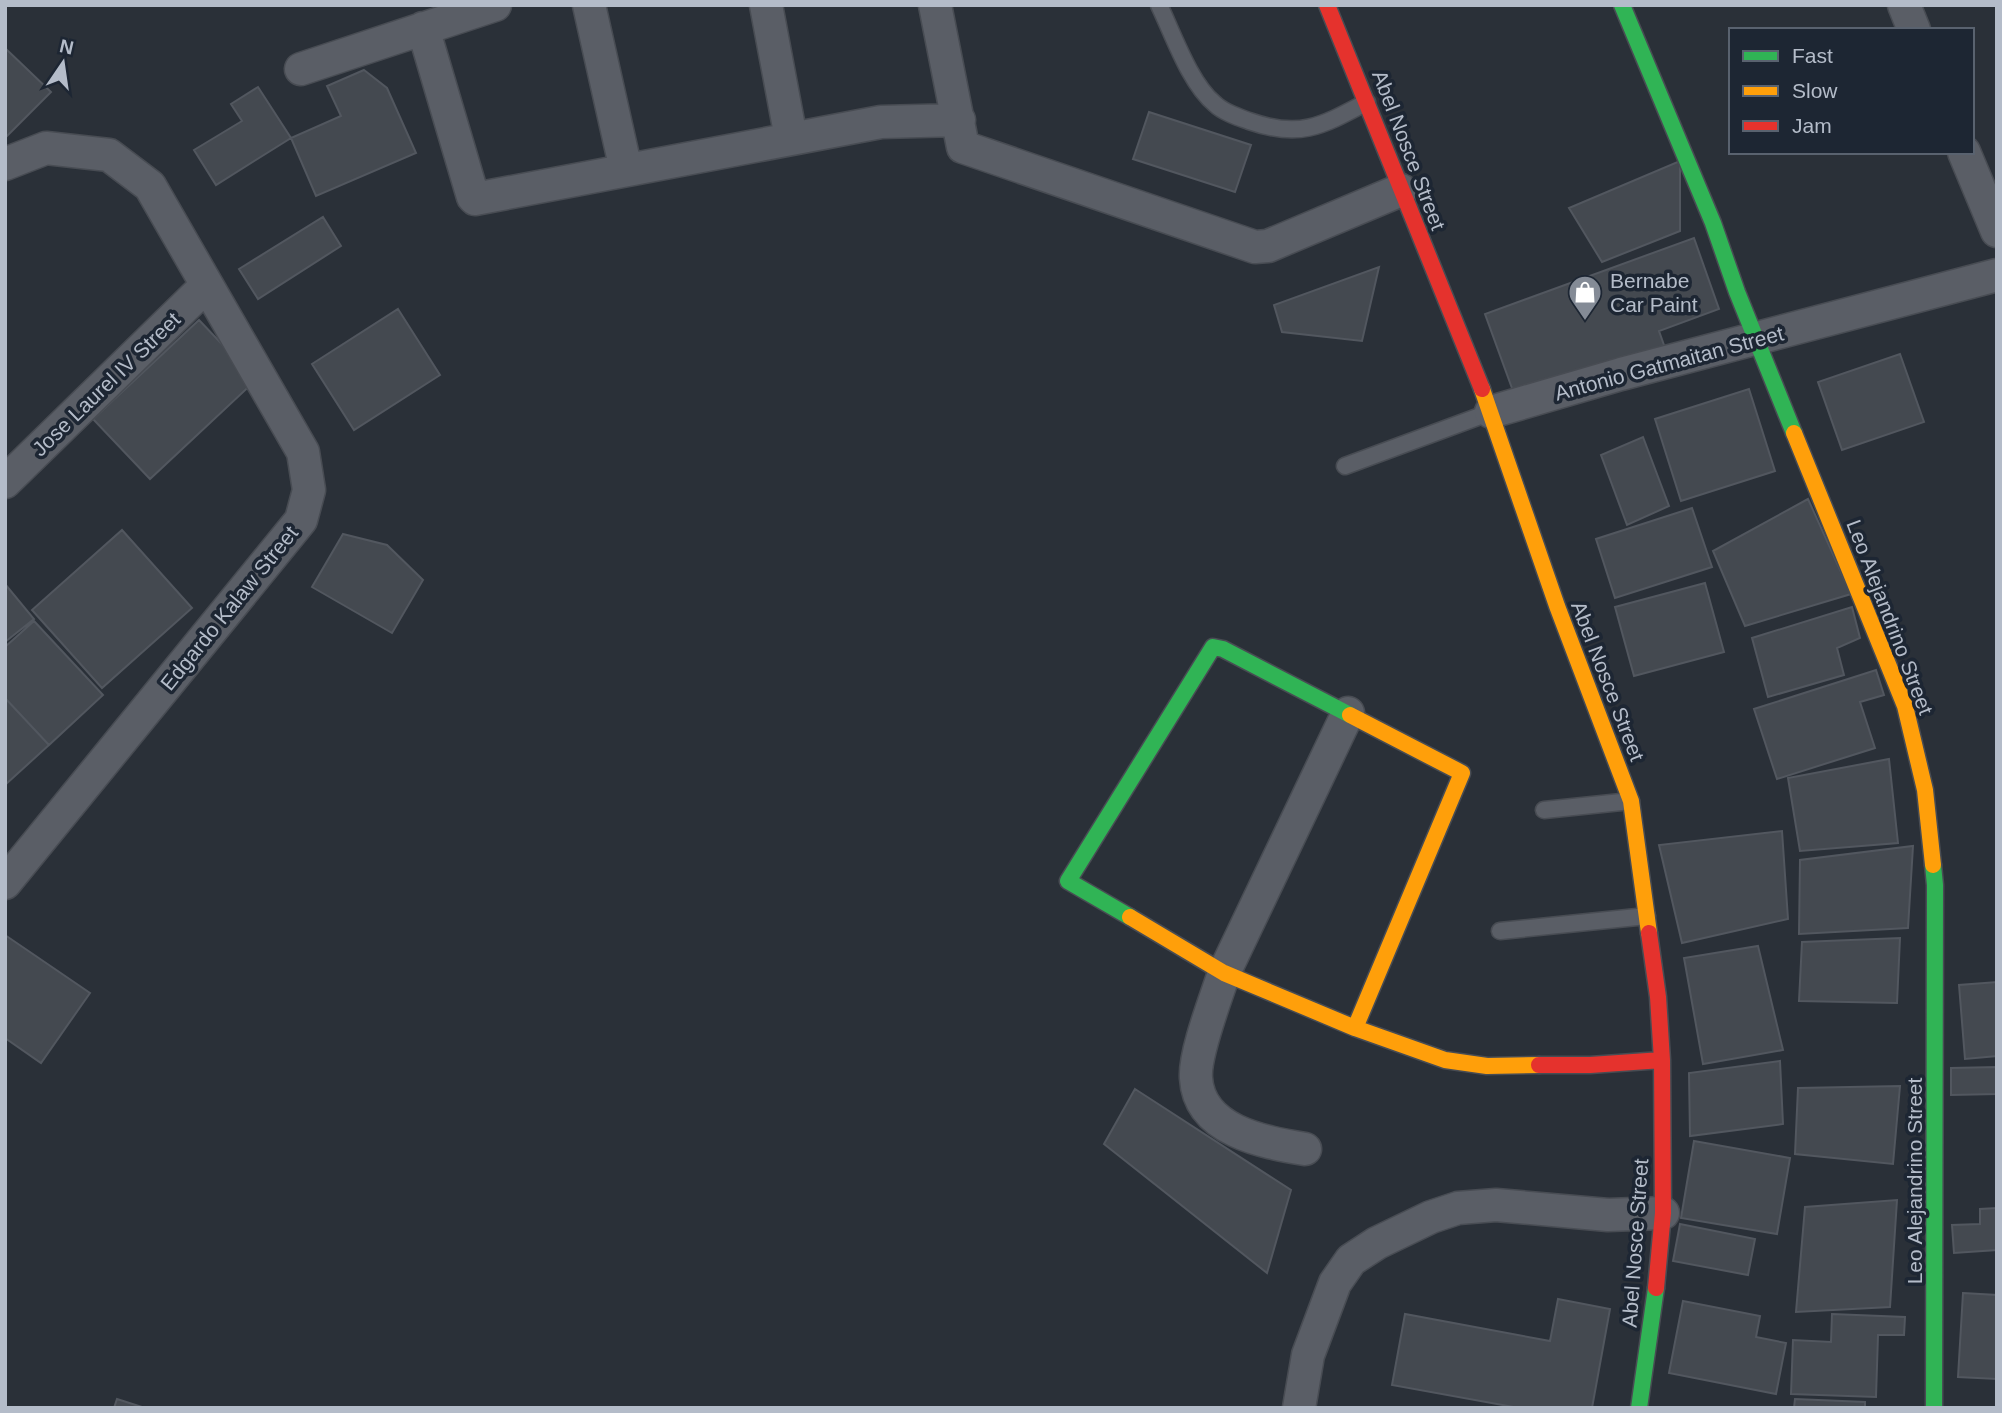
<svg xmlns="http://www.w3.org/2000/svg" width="2002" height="1413" font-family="Helvetica,sans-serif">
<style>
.building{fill:#444950;stroke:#52575f;stroke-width:2}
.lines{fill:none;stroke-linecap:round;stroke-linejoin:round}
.lane-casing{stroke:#484c53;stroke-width:19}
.street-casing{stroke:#484c53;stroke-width:35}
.fast-casing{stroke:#484c53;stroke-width:19}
.slow-casing{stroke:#484c53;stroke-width:19}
.jam-casing{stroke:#484c53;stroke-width:19}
.lane{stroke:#5a5e66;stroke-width:16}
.street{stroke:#5a5e66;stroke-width:32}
.fast{stroke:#30b455;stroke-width:16}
.slow{stroke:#ff9f0a;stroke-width:16}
.jam{stroke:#e5322d;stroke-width:16}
.labels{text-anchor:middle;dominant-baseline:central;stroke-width:7;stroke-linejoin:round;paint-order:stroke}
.street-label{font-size:21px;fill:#b4bcc9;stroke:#1d2633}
.poi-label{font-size:21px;fill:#b4bcc9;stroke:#1d2633;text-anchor:start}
</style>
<rect width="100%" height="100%" fill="#2a3038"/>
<path class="building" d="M5 48 51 92 7 136 5 135Z
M364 70 387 88 416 153 316 196 291 138 341 116 327 86Z
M258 87 291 138 216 185 194 150 242 121 231 104Z
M1149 112 1251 145 1235 192 1133 159Z
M1680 161V231L1602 262 1569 208Z
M323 217 341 246 258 299 239 269Z
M1694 238 1719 309 1659 331 1665 348 1517 402 1485 314Z
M1379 267 1362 341 1282 332 1274 305Z
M398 309 440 375 354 430 312 364Z
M199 320 256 380 150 479 93 419Z
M1900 354 1924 422 1842 450 1818 382Z
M1749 389 1775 471 1681 501 1655 419Z
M1643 437 1669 506 1627 525 1601 455Z
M1808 499 1851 594 1745 626 1713 551Z
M1692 508 1712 567 1615 598 1596 539Z
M122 530 192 608 102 688 32 610Z
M343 534 387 545 423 580 392 633 312 587Z
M1705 583 1724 652 1634 676 1615 607Z
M5 584 34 619 5 642Z
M1852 607 1860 638 1837 648 1844 675 1768 697 1752 638Z
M34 621 103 695 49 745 5 698V647Z
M1876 670 1884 695 1860 702 1875 748 1777 779 1754 709Z
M5 698 49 745 5 785Z
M1889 759 1898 843 1800 851 1788 778Z
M1782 831 1788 919 1682 943 1659 845Z
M1913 846 1908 928 1799 934 1800 860Z
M5 935 90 993 41 1063 5 1038Z
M1900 938 1897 1003 1799 1001 1802 942Z
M1758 946 1783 1050 1703 1064 1684 958Z
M1997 982V1056L1965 1059 1959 985Z
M1780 1061 1783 1124 1690 1136 1689 1073Z
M1997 1067V1094L1951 1095V1068Z
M1900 1086 1893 1164 1795 1154 1798 1088Z
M1135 1089 1291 1190 1267 1273 1104 1144Z
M1694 1141 1790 1158 1777 1234 1681 1218Z
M1897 1200 1890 1307 1796 1312 1805 1207Z
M1997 1208V1250L1954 1253 1952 1225 1980 1224V1209Z
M1680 1224 1755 1239 1748 1275 1673 1261Z
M1963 1293 1997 1295V1379L1958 1377Z
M1558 1299 1610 1309 1592 1408H1519L1392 1385 1405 1314 1550 1341Z
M1683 1301 1760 1316 1756 1337 1786 1343 1776 1394 1669 1373Z
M1832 1314 1905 1317 1904 1335H1878L1876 1397 1791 1394 1793 1340 1831 1342Z
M117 1399 145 1408H114Z
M1795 1399 1865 1402V1408H1794Z"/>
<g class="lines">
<defs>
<path id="lane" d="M1159 5C1173 34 1190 84 1215 104 1223 112 1238 117 1249 121 1300 139 1322 126 1367 102
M1345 466 1491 412
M1544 810 1631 801
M1500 931 1647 916"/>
<path id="street" d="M589 5 626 170
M766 5 791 138
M935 5 963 147 1255 247 1268 246 1401 190
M1904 5 1914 30
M423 28 473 197 475 199 881 122 959 120
M301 69 495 5
M1964 152 1997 231
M5 164 46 148 109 155 150 186 303 452 309 490 301 520 5 883
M1491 412 1621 374 1997 275
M5 482 206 286
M1305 1149C1263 1142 1199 1131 1196 1078 1194 1054 1216 998 1224 973L1348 713
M1299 1408 1308 1355 1335 1283 1351 1260 1377 1243 1431 1217 1458 1208 1496 1205 1608 1215 1663 1213"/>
<path id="fast" d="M1622 5 1713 223 1737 292 1794 433
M1933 865 1935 885 1934 1408
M1130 917 1068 881 1213 647 1223 649 1350 715
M1639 1408 1656 1288"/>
<path id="slow" d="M1482 389 1557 606 1631 801 1649 933
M1794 433 1905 706 1925 790 1933 865
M1350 715 1462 773 1355 1028
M1130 917 1224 973 1355 1028 1445 1060 1487 1066 1539 1065"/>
<path id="jam" d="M1327 5 1482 389
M1649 933 1658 997 1662 1060 1663 1213 1656 1288
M1539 1065H1590L1662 1060"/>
</defs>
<use href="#lane" class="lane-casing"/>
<use href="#street" class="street-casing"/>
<use href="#fast" class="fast-casing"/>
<use href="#slow" class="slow-casing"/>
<use href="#jam" class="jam-casing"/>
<use href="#lane" class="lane"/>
<use href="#street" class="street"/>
<use href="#fast" class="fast"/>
<use href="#slow" class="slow"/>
<use href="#jam" class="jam"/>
</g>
<defs>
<symbol id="shop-pin" viewBox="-11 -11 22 30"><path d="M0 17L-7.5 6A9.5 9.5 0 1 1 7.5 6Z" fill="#848b96" stroke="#1d2633"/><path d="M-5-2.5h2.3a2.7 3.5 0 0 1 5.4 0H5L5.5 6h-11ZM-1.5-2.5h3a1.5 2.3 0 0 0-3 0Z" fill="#fff"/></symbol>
</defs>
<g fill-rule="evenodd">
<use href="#shop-pin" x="1566" y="273" width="38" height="52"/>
</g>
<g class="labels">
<g class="street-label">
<text transform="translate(1409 150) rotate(69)">Abel Nosce Street</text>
<text transform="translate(1669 363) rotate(-15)">Antonio Gatmaitan Street</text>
<text transform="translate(106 384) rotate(-44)">Jose Laurel IV Street</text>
<text transform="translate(229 608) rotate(-51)">Edgardo Kalaw Street</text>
<text transform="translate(1890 617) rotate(69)">Leo Alejandrino Street</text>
<text transform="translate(1608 681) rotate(69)">Abel Nosce Street</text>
<text transform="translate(1914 1181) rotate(-90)">Leo Alejandrino Street</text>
<text transform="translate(1635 1243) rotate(-86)">Abel Nosce Street</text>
</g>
<g class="poi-label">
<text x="1610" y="280">Bernabe<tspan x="1610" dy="24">Car Paint</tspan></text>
</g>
</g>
<rect width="2002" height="1413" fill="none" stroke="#b4bcc9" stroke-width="14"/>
<rect x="1729" y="28" width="245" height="126" fill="#1d2633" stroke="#59626f" stroke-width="2"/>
<rect x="1743" y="51" width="35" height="10" fill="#30b455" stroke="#59626f" stroke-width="2"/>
<text x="1792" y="63" font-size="21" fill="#b4bcc9">Fast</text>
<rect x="1743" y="86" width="35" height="10" fill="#ff9f0a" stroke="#59626f" stroke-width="2"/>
<text x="1792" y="98" font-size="21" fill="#b4bcc9">Slow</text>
<rect x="1743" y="121" width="35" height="10" fill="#e5322d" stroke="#59626f" stroke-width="2"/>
<text x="1792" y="133" font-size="21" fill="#b4bcc9">Jam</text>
<g transform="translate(63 63) rotate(13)" stroke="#1d2633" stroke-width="5" paint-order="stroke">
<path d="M0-5L12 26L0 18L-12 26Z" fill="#b4bcc9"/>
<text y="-10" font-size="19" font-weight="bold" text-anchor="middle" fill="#b4bcc9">N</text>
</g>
</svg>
